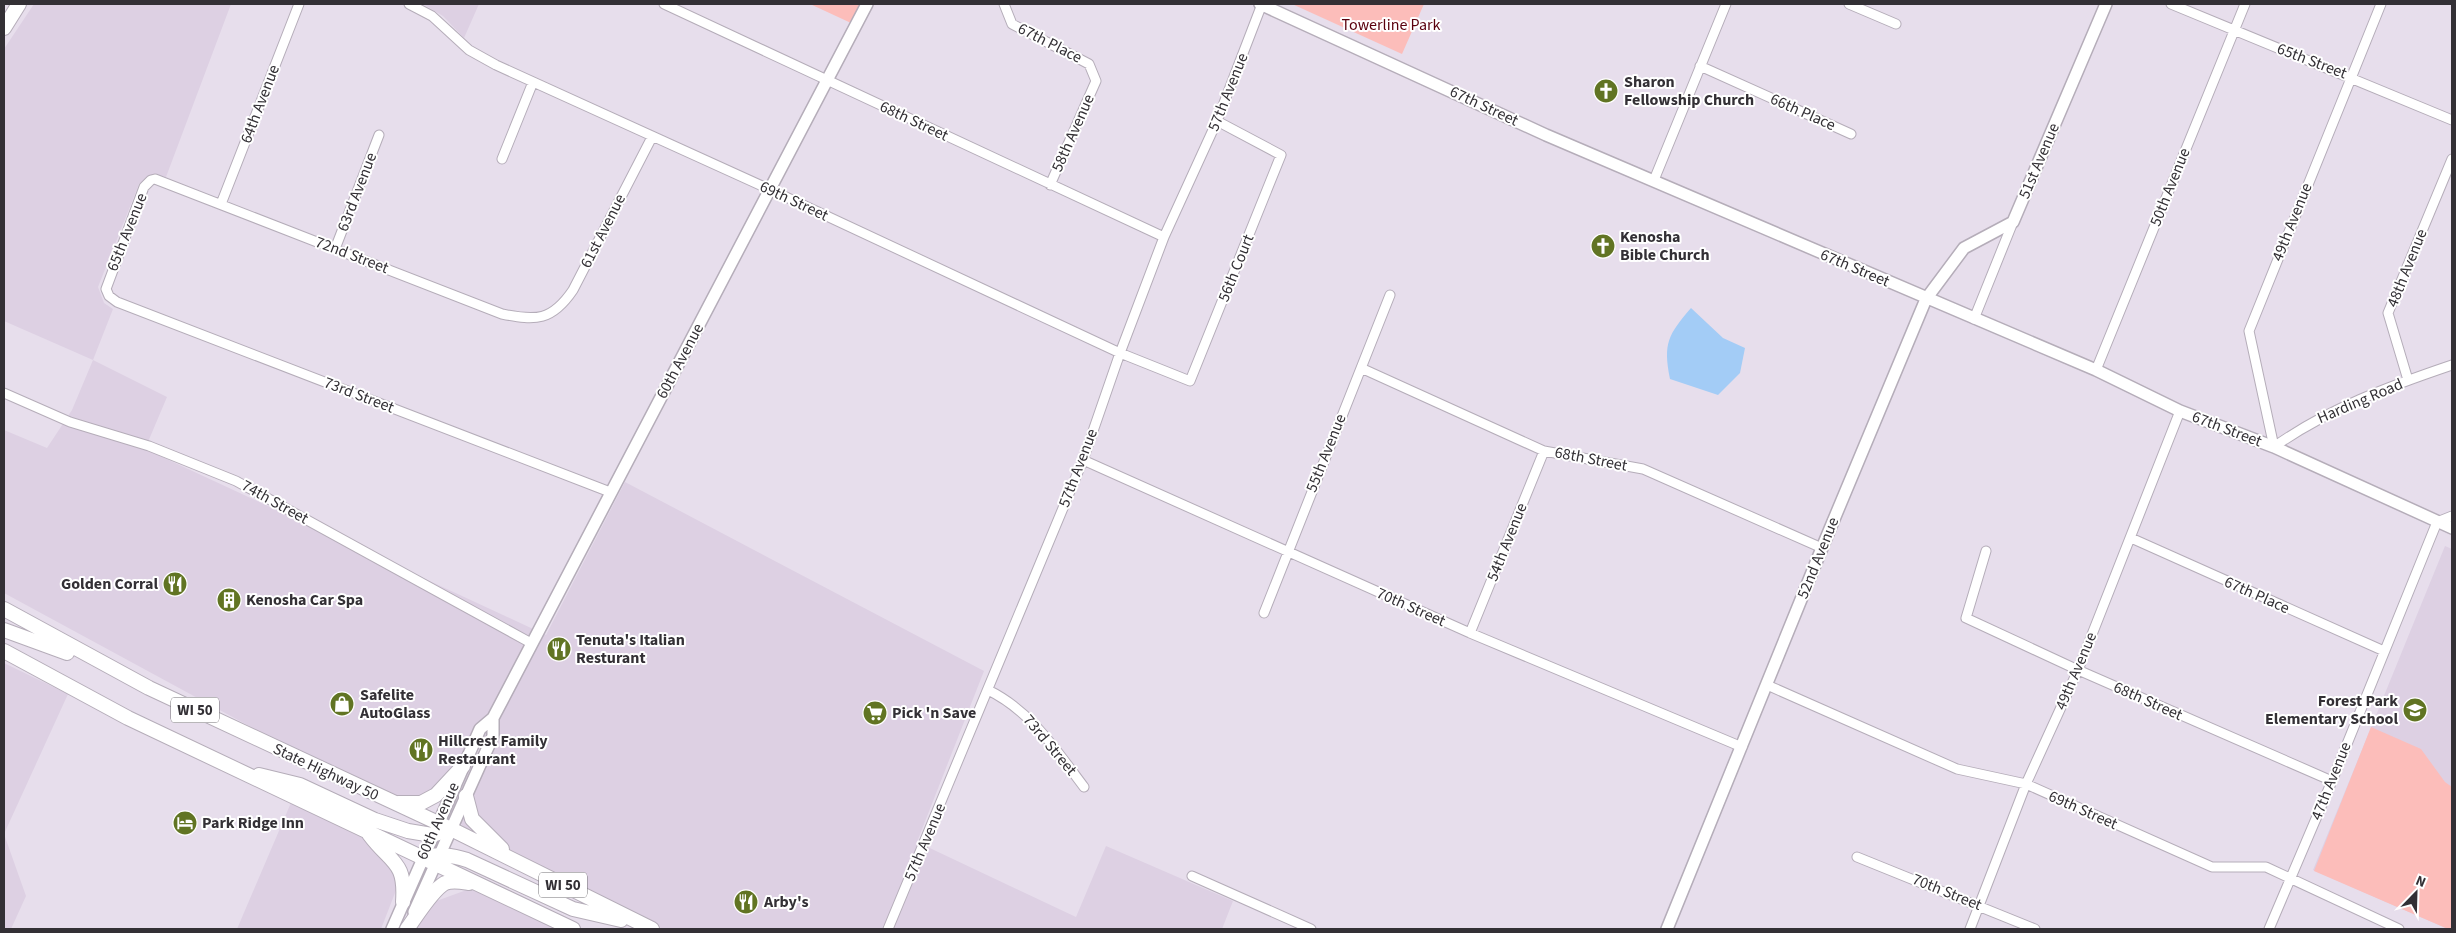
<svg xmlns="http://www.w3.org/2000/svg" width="2456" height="933" font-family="'Source Sans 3',sans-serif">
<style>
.built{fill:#ddd0e3}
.green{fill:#fcbdba}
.water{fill:#a3ccf6}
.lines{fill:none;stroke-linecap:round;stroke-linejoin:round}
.minor-casing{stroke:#b5adb9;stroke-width:11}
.tertiary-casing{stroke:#b5adb9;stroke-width:14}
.primary-casing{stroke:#b5adb9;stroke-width:16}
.minor{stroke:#fff;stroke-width:9}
.tertiary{stroke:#fff;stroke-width:11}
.primary{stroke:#fff;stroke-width:14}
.labels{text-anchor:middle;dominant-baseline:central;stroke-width:4;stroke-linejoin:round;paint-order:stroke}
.shield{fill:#fff;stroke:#706e72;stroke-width:1}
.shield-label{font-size:15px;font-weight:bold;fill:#333035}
.park-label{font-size:16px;fill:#5a000d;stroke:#fff}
.street-label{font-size:16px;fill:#333035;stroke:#fff}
.poi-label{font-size:16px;font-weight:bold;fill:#333035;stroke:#fff;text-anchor:start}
</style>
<rect width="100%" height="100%" fill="#e7deec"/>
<path class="built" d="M34 4H231L166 177 154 175 139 184 98 287 104 303 113 309 93 360 167 397 145 449 546 635 625 482 984 671 917 842 1076 917 1106 846 1233 901 1222 929H896L884 924 882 929H663L561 880 470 833 458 821 489 740 476 733 459 766 439 794 395 805 4 593V430L47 448 72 410 93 360 4 321V49Z
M423 4H479L464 38 443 16Z
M2445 546 2452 549V929H2448L2313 870Z
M4 663 68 694 4 834 26 896 11 929H4Z
M293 798 363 832 400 880 381 929H237Z
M472 888 561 929H401L409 911Z"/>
<path class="green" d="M810 4H861L851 23Z
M1292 4H1424L1402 54Z
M2371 727 2421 749 2445 782 2452 787V929H2448L2314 871Z"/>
<path class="water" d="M1691 308 1723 338 1745 348 1740 373 1718 395 1670 379C1663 343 1668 335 1691 308Z"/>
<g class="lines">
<defs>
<path id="minor" d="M409 4 432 16 469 50 496 65 771 190 1120 353 1190 381 1281 155 1217 121
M664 4 1164 237
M1004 4 1012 24 1089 64 1096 81 1050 185
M1849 4 1896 24
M2171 4 2452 120
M2381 4 2249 331 2274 447C2327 409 2390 386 2452 365
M1700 66 1851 134
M502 159 533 82
M1654 180 1726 4
M221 204 299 4
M335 249 379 135
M1974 319 2013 222
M1361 368 1544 451 1643 469 1822 548
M2096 370 2245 4
M2408 380 2388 313 2452 159
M4 393 70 422 149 446 236 481 531 643
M1083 460 1470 633 1742 747
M610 492 117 302 109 296 106 289 144 187 151 180 155 179 502 314C536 321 552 321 573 290L652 137
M2131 538 2384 651
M1986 551 1966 618 2078 670 2332 781
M1264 613 1390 295
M1470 633 1544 451
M1767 685 1957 769 2026 784 2212 867H2266L2399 929
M988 690C1031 711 1056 750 1084 787
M1857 857 2035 929
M1192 876 1311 929
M888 929 1083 460 1120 353 1164 237 1217 121 1262 4
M1970 929 2026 784 2078 670 2180 411
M2269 929 2332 781 2437 522 2452 516"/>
<path id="tertiary" d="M1260 4 1546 135 2096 370 2180 411 2274 447 2452 528
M414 912 493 736V718
M392 929 480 729 493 718 867 4
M1667 929 1822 548 1926 299 1964 248 2013 222 2106 4"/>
<path id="primary" d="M4 28 19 4
M4 609 149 688 451 829 652 929
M4 630 67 653
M4 651 128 718 573 929
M259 775 300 785 375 820 408 831 432 835 451 829
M466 796 472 819 502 849
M398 803H421L436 795 463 766
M369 834C391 864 406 860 403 902
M422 857C439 854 451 855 467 860L573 909 621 920
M407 929C416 917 432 890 445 883 453 880 462 882 469 883"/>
</defs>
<use href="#minor" class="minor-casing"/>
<use href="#tertiary" class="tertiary-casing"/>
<use href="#primary" class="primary-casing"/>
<use href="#minor" class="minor"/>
<use href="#tertiary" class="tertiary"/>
<use href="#primary" class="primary"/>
</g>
<defs>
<symbol id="church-disc" viewBox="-11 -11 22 22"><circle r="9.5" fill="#617423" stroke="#fff"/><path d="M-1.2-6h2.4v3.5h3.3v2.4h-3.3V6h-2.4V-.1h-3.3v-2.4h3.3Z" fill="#fff"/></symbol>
<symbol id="restaurant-disc" viewBox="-11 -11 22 22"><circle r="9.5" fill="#617423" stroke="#fff"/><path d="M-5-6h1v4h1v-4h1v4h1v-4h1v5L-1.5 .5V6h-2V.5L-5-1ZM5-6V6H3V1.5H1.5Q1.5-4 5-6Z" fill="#fff"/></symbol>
<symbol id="building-disc" viewBox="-11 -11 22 22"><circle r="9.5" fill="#617423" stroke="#fff"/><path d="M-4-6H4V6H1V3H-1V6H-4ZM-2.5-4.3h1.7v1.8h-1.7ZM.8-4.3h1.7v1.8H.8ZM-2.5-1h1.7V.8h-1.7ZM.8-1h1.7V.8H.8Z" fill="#fff"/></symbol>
<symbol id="shop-disc" viewBox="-11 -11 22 22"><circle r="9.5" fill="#617423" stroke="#fff"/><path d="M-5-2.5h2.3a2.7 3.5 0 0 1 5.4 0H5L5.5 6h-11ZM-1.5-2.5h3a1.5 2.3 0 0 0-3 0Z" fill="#fff"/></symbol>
<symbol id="school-disc" viewBox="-11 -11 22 22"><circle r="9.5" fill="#617423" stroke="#fff"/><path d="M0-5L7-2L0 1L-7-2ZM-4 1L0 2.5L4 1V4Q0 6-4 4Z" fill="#fff"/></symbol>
<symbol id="supermarket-disc" viewBox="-11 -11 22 22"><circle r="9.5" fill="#617423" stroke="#fff"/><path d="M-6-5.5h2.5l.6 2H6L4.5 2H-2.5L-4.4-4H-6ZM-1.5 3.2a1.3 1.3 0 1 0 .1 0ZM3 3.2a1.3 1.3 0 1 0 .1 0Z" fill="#fff"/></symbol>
<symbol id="hotel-disc" viewBox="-11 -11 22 22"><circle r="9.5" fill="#617423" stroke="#fff"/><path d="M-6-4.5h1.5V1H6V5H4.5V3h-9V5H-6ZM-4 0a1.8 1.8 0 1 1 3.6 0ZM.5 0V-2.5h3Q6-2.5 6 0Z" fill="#fff"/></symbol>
</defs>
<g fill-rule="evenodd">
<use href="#church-disc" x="1592" y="77" width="28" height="28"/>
<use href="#church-disc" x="1589" y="232" width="28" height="28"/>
<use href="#restaurant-disc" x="161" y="570" width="28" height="28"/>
<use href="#building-disc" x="215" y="586" width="28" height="28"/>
<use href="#restaurant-disc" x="545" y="635" width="28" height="28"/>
<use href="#shop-disc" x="328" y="690" width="28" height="28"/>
<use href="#school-disc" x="2401" y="696" width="28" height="28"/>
<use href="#supermarket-disc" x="861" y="699" width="28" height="28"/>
<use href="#restaurant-disc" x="407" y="736" width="28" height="28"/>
<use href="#hotel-disc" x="171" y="809" width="28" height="28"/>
<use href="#restaurant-disc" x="732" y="888" width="28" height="28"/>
</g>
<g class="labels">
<g class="shield">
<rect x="171" y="697.5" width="48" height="25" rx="4"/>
<rect x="539" y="872.5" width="48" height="25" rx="4"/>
</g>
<g class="shield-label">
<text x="195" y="710">WI 50</text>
<text x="563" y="885">WI 50</text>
</g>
<g class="park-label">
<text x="1391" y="25">Towerline Park</text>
</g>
<g class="street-label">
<text transform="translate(1050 43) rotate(27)">67th Place</text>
<text transform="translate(2312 61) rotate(21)">65th Street</text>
<text transform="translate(1228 92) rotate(-68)">57th Avenue</text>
<text transform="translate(260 104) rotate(-69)">64th Avenue</text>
<text transform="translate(1484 106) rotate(25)">67th Street</text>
<text transform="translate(1803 112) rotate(24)">66th Place</text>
<text transform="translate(914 121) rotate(25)">68th Street</text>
<text transform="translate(1073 133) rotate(-66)">58th Avenue</text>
<text transform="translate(2039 161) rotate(-67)">51st Avenue</text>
<text transform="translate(2170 187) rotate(-68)">50th Avenue</text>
<text transform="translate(357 192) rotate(-69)">63rd Avenue</text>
<text transform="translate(794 201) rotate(25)">69th Street</text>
<text transform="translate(2292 222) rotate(-68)">49th Avenue</text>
<text transform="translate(603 231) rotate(-63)">61st Avenue</text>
<text transform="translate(127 232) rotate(-68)">65th Avenue</text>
<text transform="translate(352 255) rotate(21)">72nd Street</text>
<text transform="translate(1236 268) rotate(-68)">56th Court</text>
<text transform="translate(1855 268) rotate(23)">67th Street</text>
<text transform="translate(2407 268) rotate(-68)">48th Avenue</text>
<text transform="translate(680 361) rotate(-62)">60th Avenue</text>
<text transform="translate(359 395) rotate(21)">73rd Street</text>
<text transform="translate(2360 401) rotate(-23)">Harding Road</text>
<text transform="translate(2227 429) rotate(21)">67th Street</text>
<text transform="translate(1326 453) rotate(-68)">55th Avenue</text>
<text transform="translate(1591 459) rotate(11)">68th Street</text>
<text transform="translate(1078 468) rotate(-69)">57th Avenue</text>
<text transform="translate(275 502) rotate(29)">74th Street</text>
<text transform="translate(1507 542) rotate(-68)">54th Avenue</text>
<text transform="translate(1818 558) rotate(-68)">52nd Avenue</text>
<text transform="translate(2257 595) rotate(24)">67th Place</text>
<text transform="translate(1411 607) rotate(24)">70th Street</text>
<text transform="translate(2076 671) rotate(-67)">49th Avenue</text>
<text transform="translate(2148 701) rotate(24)">68th Street</text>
<text transform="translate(1050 745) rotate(50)">73rd Street</text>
<text transform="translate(326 772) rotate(25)">State Highway 50</text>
<text transform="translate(2331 781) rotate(-68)">47th Avenue</text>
<text transform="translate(2083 810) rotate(24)">69th Street</text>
<text transform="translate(438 821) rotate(-66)">60th Avenue</text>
<text transform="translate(925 842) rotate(-67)">57th Avenue</text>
<text transform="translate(1947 892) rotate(22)">70th Street</text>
</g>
<g class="poi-label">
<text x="1624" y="82">Sharon<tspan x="1624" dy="18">Fellowship Church</tspan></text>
<text x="1620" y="237">Kenosha<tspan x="1620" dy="18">Bible Church</tspan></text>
<text x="158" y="584" text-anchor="end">Golden Corral</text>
<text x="246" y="600">Kenosha Car Spa</text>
<text x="576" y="640">Tenuta's Italian<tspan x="576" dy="18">Resturant</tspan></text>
<text x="360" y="695">Safelite<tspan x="360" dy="18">AutoGlass</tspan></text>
<text x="2398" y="701" text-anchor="end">Forest Park<tspan x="2398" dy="18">Elementary School</tspan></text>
<text x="892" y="713">Pick 'n Save</text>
<text x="438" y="741">Hillcrest Family<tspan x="438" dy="18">Restaurant</tspan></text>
<text x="202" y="823">Park Ridge Inn</text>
<text x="764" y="902">Arby's</text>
</g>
</g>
<rect width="2456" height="933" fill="none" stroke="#333035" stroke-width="10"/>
<g transform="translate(2416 893) rotate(23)" stroke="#ffffff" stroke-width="4" paint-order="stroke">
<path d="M0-4L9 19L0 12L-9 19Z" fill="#333035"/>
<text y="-8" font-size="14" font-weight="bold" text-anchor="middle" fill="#333035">N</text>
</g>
</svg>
